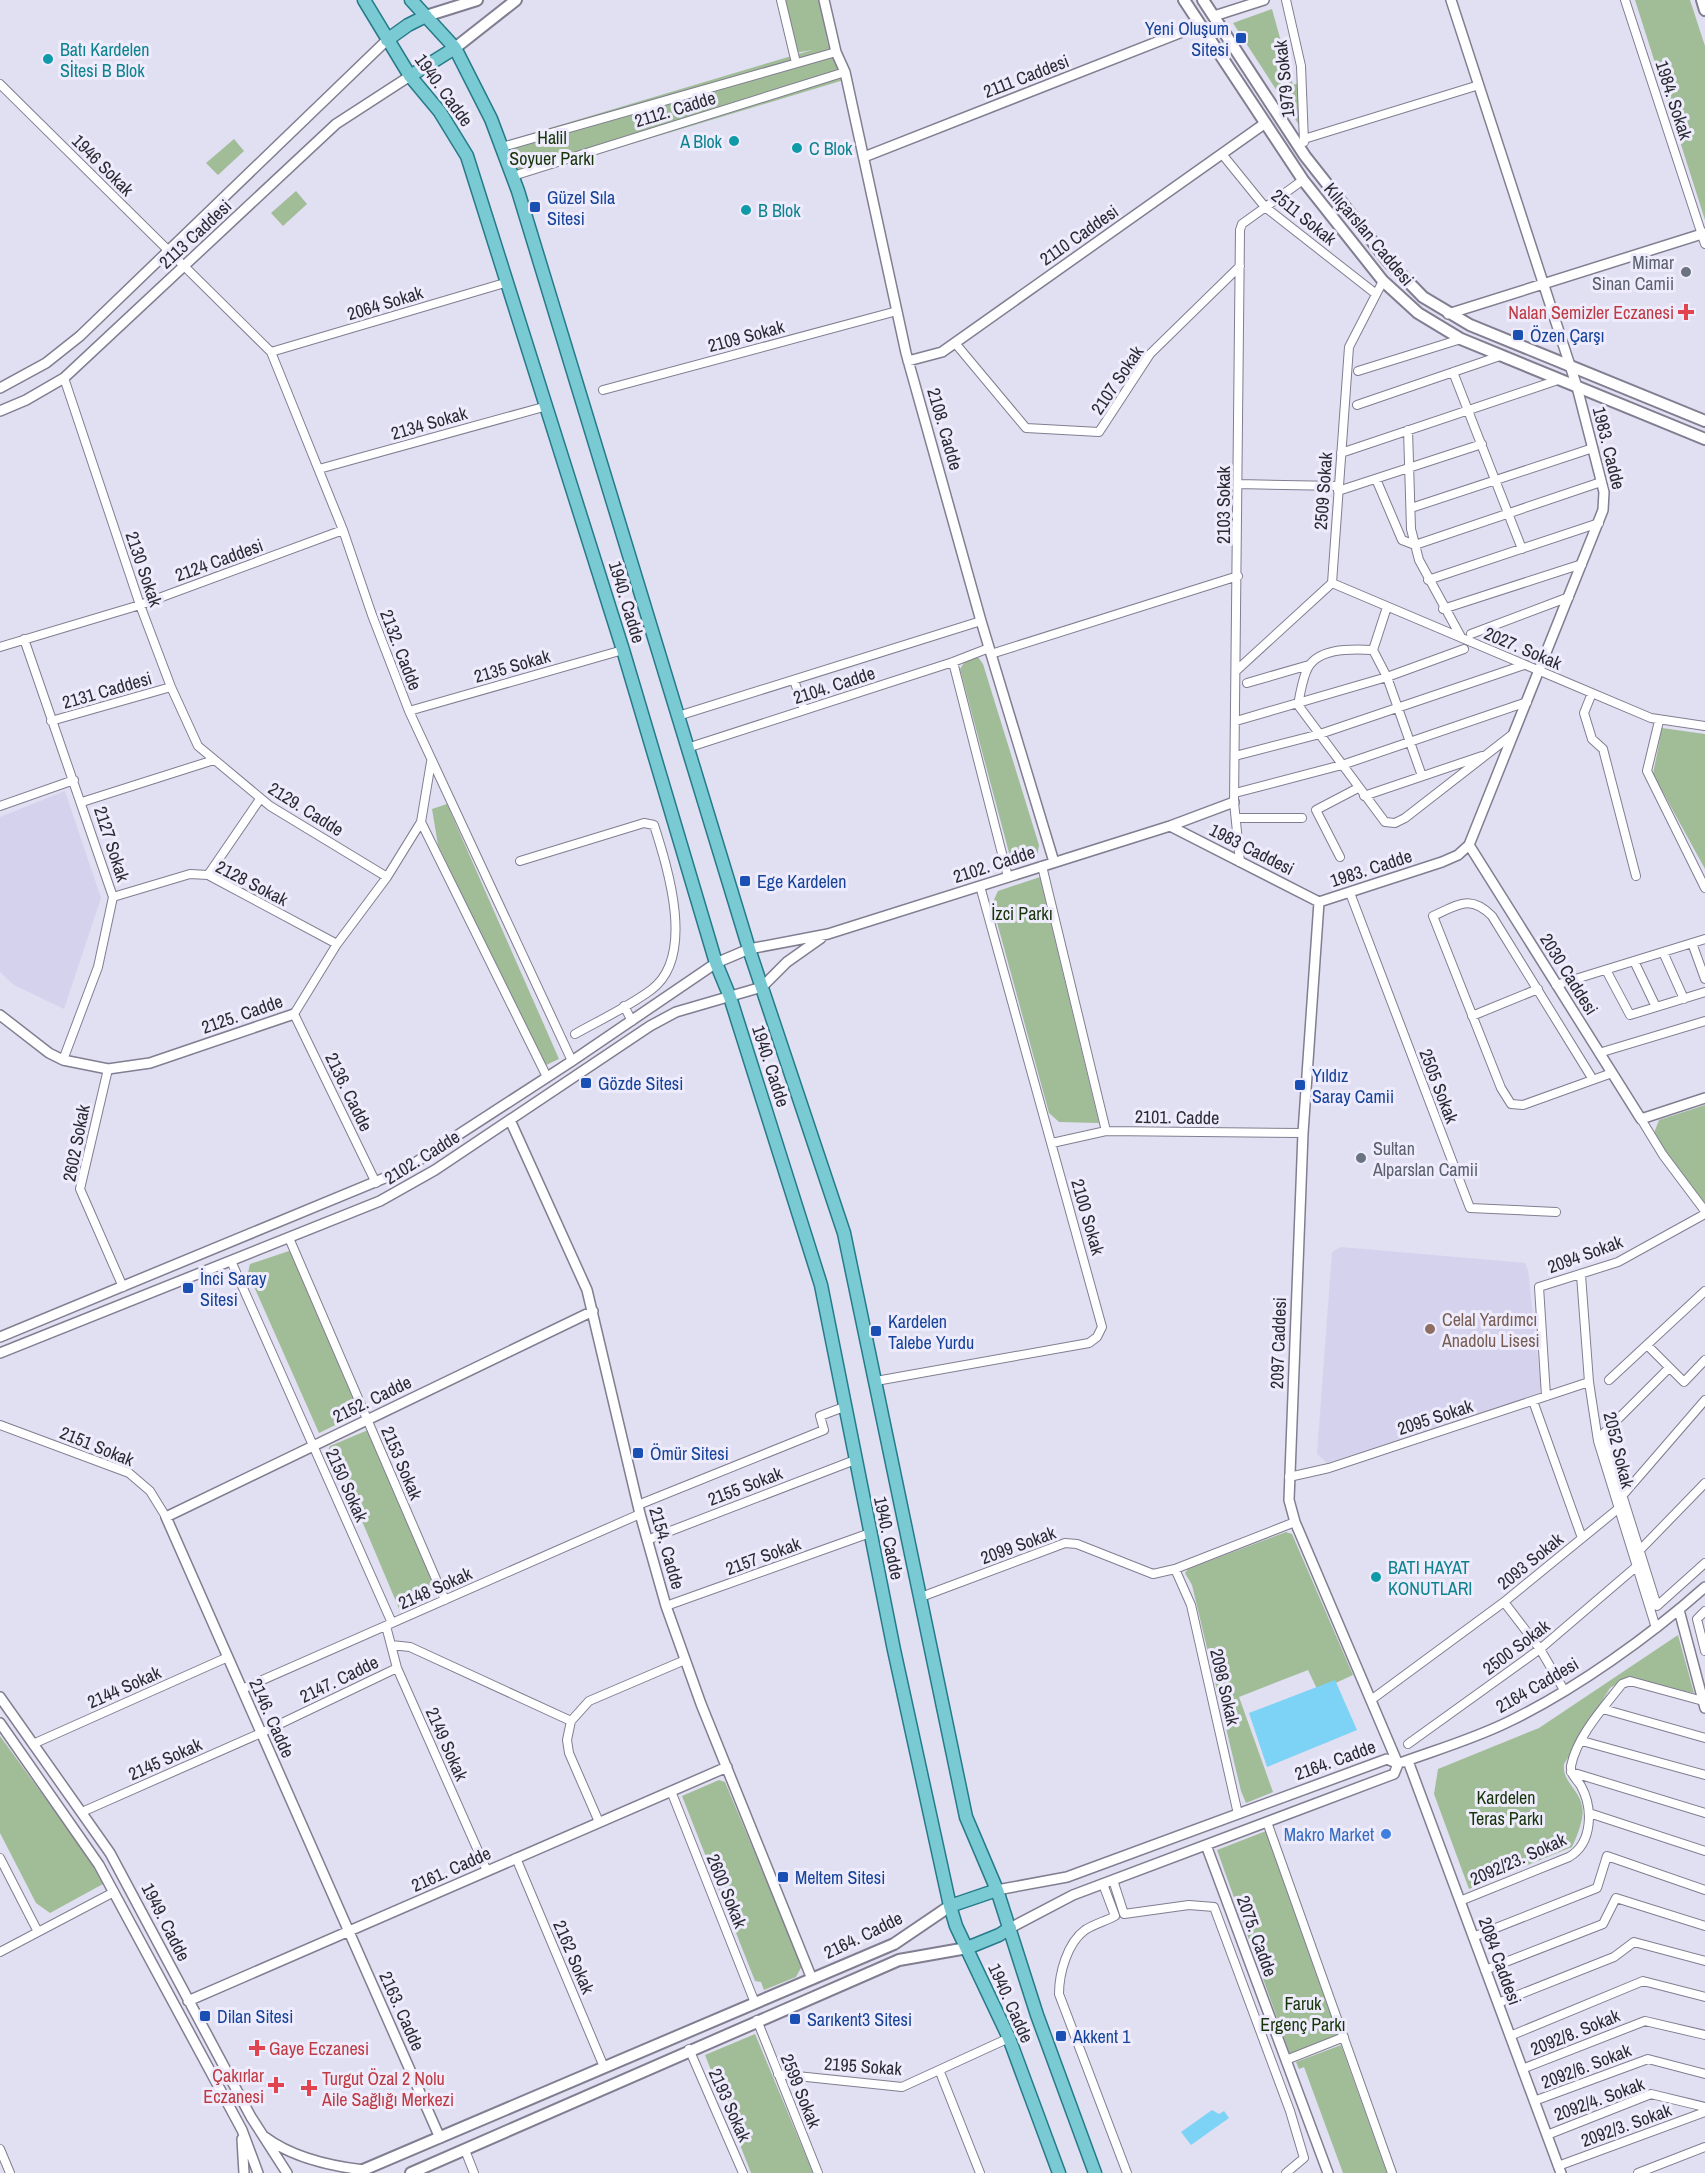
<svg xmlns="http://www.w3.org/2000/svg" width="1705" height="2173" font-family="'Archivo Narrow',sans-serif">
<style>
.built{fill:#d5d2ed}
.green{fill:#a1bd97}
.water{fill:#7cd3f5}
.lines{fill:none;stroke-linecap:round;stroke-linejoin:round}
.minor-casing{stroke:#807e90;stroke-width:10}
.tertiary-casing{stroke:#807e90;stroke-width:12}
.secondary-casing{stroke:#807e90;stroke-width:14}
.primary-casing{stroke:#267b88;stroke-width:15}
.minor{stroke:#fff;stroke-width:8}
.tertiary{stroke:#fff;stroke-width:9}
.secondary{stroke:#fff;stroke-width:10}
.primary{stroke:#7acad3;stroke-width:12}
.transit-dot{fill:#1a4fb4;stroke:#eeecfc;stroke-width:2}
.culture-dot{fill:#0f9aa8;stroke:#eeecfc;stroke-width:2}
.worship-dot{fill:#6b7280;stroke:#eeecfc;stroke-width:2}
.health-dot{fill:#e0444e;stroke:#eeecfc;stroke-width:2}
.education-dot{fill:#8d6e63;stroke:#eeecfc;stroke-width:2}
.shop-dot{fill:#3f7fe0;stroke:#eeecfc;stroke-width:2}
.labels{text-anchor:middle;dominant-baseline:central;stroke-width:6;stroke-linejoin:round;paint-order:stroke}
.transit-label{font-size:18px;fill:#164399;stroke:#eeecfc;text-anchor:start}
.culture-label{font-size:18px;fill:#0d838f;stroke:#eeecfc;text-anchor:start}
.street-label{font-size:18px;fill:#2c2b33;stroke:#eeecfc}
.park-label{font-size:18px;fill:#173409;stroke:#eeecfc}
.worship-label{font-size:18px;fill:#5b616d;stroke:#eeecfc;text-anchor:end}
.health-label{font-size:18px;fill:#be3a42;stroke:#eeecfc;text-anchor:end}
.education-label{font-size:18px;fill:#785e54;stroke:#eeecfc;text-anchor:start}
.shop-label{font-size:18px;fill:#366cbe;stroke:#eeecfc;text-anchor:end}
</style>
<rect width="100%" height="100%" fill="#e1dff2"/>
<path class="built" d="M65 791 101 898 64 1009 14 985 0 972V817Z
M1341 1247 1525 1263 1528 1270 1541 1387 1539 1393 1327 1463 1317 1454 1332 1252Z"/>
<path class="green" d="M782 0H819L828 45 847 79 519 178 506 141 812 50 795 53Z
M1635 0H1690L1705 46V220Z
M1272 9 1293 85 1298 83 1301 128 1233 23Z
M234 139 244 151 218 175 206 163Z
M296 191 307 204 283 226 271 213Z
M978 657 983 664 1039 845 1037 857 1018 865 1011 860 960 669 966 660Z
M1662 728 1705 734V869L1653 774Z
M447 804 559 1059 544 1066 438 845 432 809Z
M1040 877V878L1099 1123 1059 1122 1049 1113 992 904 998 891Z
M1705 1105V1204L1675 1168 1654 1133 1659 1120Z
M289 1251 295 1255 360 1413 319 1433 248 1273 250 1264Z
M368 1430 437 1590 431 1600 400 1611 335 1457 329 1459 327 1452 330 1446Z
M1286 1532 1292 1534 1353 1675 1318 1691 1308 1670 1239 1697 1273 1792 1246 1803 1241 1791 1192 1585 1185 1573 1188 1569Z
M1678 1635 1694 1693 1625 1679 1610 1688 1564 1764C1562 1782 1579 1789 1582 1806 1585 1818 1577 1836 1572 1847L1469 1889 1434 1794 1438 1769 1539 1728Z
M0 1736 88 1857 103 1884 50 1913 36 1903 0 1833Z
M719 1780 725 1782 802 1966 796 1977 764 1990 761 1982 755 1981 682 1796Z
M1266 1831 1338 2035 1290 2054 1217 1850Z
M755 2034 813 2173H751L705 2055Z
M1341 2045 1387 2173H1343L1304 2067 1299 2069 1296 2062Z"/>
<path class="water" d="M1335 1680 1357 1730 1267 1767 1249 1713Z
M1212 2110 1219 2114 1224 2111 1229 2118 1191 2145 1181 2132Z"/>
<g class="lines">
<defs>
<path id="minor" d="M781 0 796 63
M1286 0 1301 66 1304 142
M1625 0 1705 244
M0 84 271 352 343 530 372 615 409 711 572 1061
M1304 139 1479 85
M502 147 836 52
M1222 154 1265 207 1376 294
M513 176 845 72
M955 343 1026 428 1099 432 1150 354 1240 266
M271 352 508 282
M1358 371 1461 339
M1453 372 1522 549
M64 378 140 605 171 687 198 746 270 806 387 877
M603 390 897 311
M1357 405 1500 356
M1408 430 1411 529 1419 560 1461 637
M1341 453 1558 380
M319 469 547 406
M1376 479 1402 540 1415 545 1601 482
M1238 484 1339 486
M1338 491 1482 444
M1411 508 1593 448
M1428 580 1599 523
M1332 583 1651 718 1705 726
M1387 607 1373 650 1387 677 1422 776
M1443 609 1582 564
M1471 634 1569 597
M24 639 113 897 98 967 63 1060
M0 647 140 605 343 530
M1373 650C1351 649 1315 647 1306 672 1302 682 1300 694 1298 705L1385 822 1395 823 1405 818 1513 734
M991 654 1238 576
M953 662 1008 877
M1237 670 1332 583 1349 347 1383 281
M794 680 804 710
M1247 683 1309 665
M1592 693 1584 713 1592 739 1603 749 1636 876
M409 711 623 650
M678 716 981 621
M51 721 171 687
M1236 721 1387 677 1464 649
M1659 721 1647 771 1705 888
M687 748 953 662 989 648
M1235 756 1320 734 1524 665
M1235 793 1342 765 1527 702
M1364 796 1482 756
M82 802 214 760
M0 806 74 780
M1236 818H1302
M421 822 547 1077
M1340 857 1316 810 1358 788
M520 861 644 823 654 825C668 869 696 957 651 990 628 1007 600 1020 575 1034
M1240 862 1234 802 1240 230 1242 224 1303 180
M1042 866 1106 1131
M208 875 260 799
M1350 893 1470 1208 1556 1212
M113 897 190 874 208 875 337 944
M1692 943 1705 979
M1663 952 1684 999
M1634 961 1656 1007
M1606 970 1630 1015 1705 992
M1556 985 1705 939
M624 1006 632 1021
M1472 1016 1538 989
M1599 1053 1705 1021
M108 1069 80 1189 123 1287
M1592 1078 1492 916C1470 894 1458 905 1433 916L1501 1088 1511 1104 1523 1105 1612 1073
M1641 1119 1663 1155 1705 1211
M1052 1143 1106 1131 1303 1133
M376 1183 294 1014 337 944 387 877 421 822 431 762
M289 1238 445 1600
M231 1261 392 1623
M1581 1275 1589 1382 1598 1441 1656 1628
M1647 1345 1684 1382 1705 1360
M1669 1368 1603 1434 1657 1606 1705 1563
M1609 1380 1705 1291
M876 1381 1089 1343 1097 1337 1102 1327 980 886
M1546 1396 1539 1287 1618 1262 1705 1214
M1533 1401 1582 1538
M0 1425 129 1473 150 1491 166 1517
M1289 1477 1329 1468 1589 1382
M1623 1495 1705 1400
M638 1505 824 1430 820 1416 844 1407
M647 1540 855 1460
M1639 1551 1705 1483
M1175 1569 1191 1605 1238 1814
M921 1597 1065 1543 1077 1544 1153 1574 1175 1569 1295 1522
M1504 1602 1540 1649 1564 1690
M666 1606 870 1533
M1705 1611 1697 1619 1705 1651
M386 1626 397 1668 487 1871
M391 1645 410 1647 571 1721
M242 1689 640 1514
M1371 1700 1504 1602 1619 1508
M1603 1709 1705 1738
M1582 1741 1705 1775
M33 1744 228 1657
M1408 1744 1540 1649 1637 1566
M1571 1772 1705 1813
M671 1791 755 2003
M82 1812 261 1733 397 1668
M1589 1813 1705 1851
M599 1822 569 1753 567 1740 571 1721 589 1701 685 1660
M1267 1822 1392 2173
M0 1858 37 1930
M516 1858 604 2067
M1113 1880 1124 1914 1189 1905 1214 1907 1290 2111 1304 2158 1286 2173
M1103 1884 1115 1916C1106 1921 1094 1924 1085 1930 1067 1943 1059 1974 1059 1994L1127 2173
M1460 1901 1569 1857C1593 1843 1593 1808 1581 1786 1577 1779 1570 1775 1571 1766 1577 1736 1604 1707 1622 1684L1630 1681 1703 1701
M1473 1937 1597 1888 1607 1856 1705 1890
M0 1952 114 1892
M1485 1970 1603 1924 1616 1898 1705 1926
M1498 2003 1614 1957 1634 1942 1705 1961
M757 2020 818 2173
M1510 2036 1643 1981 1705 1997
M689 2049 743 2173
M1286 2060 1344 2037
M1522 2069 1645 2021 1705 2035
M940 2072 980 2173
M778 2074 902 2087 1009 2038
M1534 2101 1648 2059 1705 2074
M1547 2135 1651 2094 1705 2107
M0 2149 10 2173
M465 2150 474 2173
M1558 2166 1705 2112
M1638 2173 1705 2147"/>
<path id="tertiary" d="M824 0 836 52 845 72 906 353 981 621 1054 862
M1214 16 1264 0
M864 157 1200 25
M1448 314 1705 233
M908 361 942 352 1264 124
M0 388 46 363 80 336 387 40
M0 411 26 400 64 378 336 124 410 76
M1170 826 1319 902
M1469 845 1641 1119 1705 1098
M1319 902 1442 862 1458 855 1469 845 1603 510 1604 492 1577 387 1451 0
M1319 902 1303 1133 1289 1500 1295 1522 1398 1764
M0 1015 49 1053 63 1060 108 1069 150 1063 294 1014
M510 1120 587 1290 640 1514 666 1606 701 1704 812 1979
M0 1337 404 1170 572 1061 716 963 749 949 828 934 1170 826 1234 802
M0 1353 380 1201 435 1170 650 1026 676 1012 762 987 787 962 821 938
M1679 1610 1705 1708
M0 1697 110 1853 251 2117 287 2173
M0 1723 99 1865 242 2130 258 2173
M1408 1761 1561 2173
M1403 1762C1439 1749 1476 1738 1510 1721 1576 1689 1650 1636 1705 1587
M1206 1845 1328 2173
M997 1890 1067 1877 1387 1759 1398 1764
M1010 1928 1073 1895 1394 1774 1398 1764
M188 2001 727 1767
M265 2137C293 2158 330 2166 364 2170
M440 2138 166 1517 593 1311
M242 2139 244 2173"/>
<path id="secondary" d="M1184 0 1303 180 1383 281 1418 313 1461 339 1705 439
M1203 0 1305 156 1387 260 1423 297 1470 325 1705 421
M1702 0 1705 10
M426 16 477 0
M455 48 516 0
M356 2173 894 1944 950 1906
M411 2173 899 1960 967 1948"/>
<path id="primary" d="M364 0 410 76 440 112 467 156 623 650 716 963 730 997 821 1285 894 1650 950 1906 956 1926 1009 2038 1059 2173
M411 0 455 48 491 119 518 191 749 949 844 1233 966 1817 997 1890 1037 2015 1095 2173
M387 40 408 25 426 16
M410 76 455 48
M950 1906 997 1890
M967 1948 999 1935 1010 1928"/>
</defs>
<use href="#minor" class="minor-casing"/>
<use href="#tertiary" class="tertiary-casing"/>
<use href="#secondary" class="secondary-casing"/>
<use href="#primary" class="primary-casing"/>
<use href="#minor" class="minor"/>
<use href="#tertiary" class="tertiary"/>
<use href="#secondary" class="secondary"/>
<use href="#primary" class="primary"/>
</g>
<g class="transit-dot">
<rect x="1235" y="32" width="12" height="12" rx="3"/>
<rect x="529" y="201" width="12" height="12" rx="3"/>
<rect x="1512" y="329" width="12" height="12" rx="3"/>
<rect x="739" y="875" width="12" height="12" rx="3"/>
<rect x="580" y="1077" width="12" height="12" rx="3"/>
<rect x="1294" y="1079" width="12" height="12" rx="3"/>
<rect x="182" y="1282" width="12" height="12" rx="3"/>
<rect x="870" y="1325" width="12" height="12" rx="3"/>
<rect x="632" y="1447" width="12" height="12" rx="3"/>
<rect x="777" y="1871" width="12" height="12" rx="3"/>
<rect x="199" y="2010" width="12" height="12" rx="3"/>
<rect x="789" y="2013" width="12" height="12" rx="3"/>
<rect x="1055" y="2030" width="12" height="12" rx="3"/>
</g>
<g class="culture-dot">
<circle cx="48" cy="59" r="6"/>
<circle cx="734" cy="141" r="6"/>
<circle cx="797" cy="148" r="6"/>
<circle cx="746" cy="210" r="6"/>
<circle cx="1376" cy="1577" r="6"/>
</g>
<g class="worship-dot">
<circle cx="1686" cy="272" r="6"/>
<circle cx="1361" cy="1158" r="6"/>
</g>
<g class="health-dot">
<path d="M1683 303h6v6h6v6h-6v6h-6v-6h-6v-6h6z"/>
<path d="M254 2039h6v6h6v6h-6v6h-6v-6h-6v-6h6z"/>
<path d="M273 2076h6v6h6v6h-6v6h-6v-6h-6v-6h6z"/>
<path d="M306 2079h6v6h6v6h-6v6h-6v-6h-6v-6h6z"/>
</g>
<circle class="education-dot" cx="1430" cy="1329" r="6"/>
<circle class="shop-dot" cx="1386" cy="1834" r="6"/>
<g class="labels">
<g class="transit-label">
<text x="1229" y="28" text-anchor="end">Yeni Oluşum<tspan x="1229" dy="21">Sitesi</tspan></text>
<text x="547" y="197">Güzel Sıla<tspan x="547" dy="21">Sitesi</tspan></text>
<text x="1530" y="335">Özen Çarşı</text>
<text x="757" y="881">Ege Kardelen</text>
<text x="1312" y="1075">Yıldız<tspan x="1312" dy="21">Saray Camii</tspan></text>
<text x="598" y="1083">Gözde Sitesi</text>
<text x="200" y="1278">İnci Saray<tspan x="200" dy="21">Sitesi</tspan></text>
<text x="888" y="1321">Kardelen<tspan x="888" dy="21">Talebe Yurdu</tspan></text>
<text x="650" y="1453">Ömür Sitesi</text>
<text x="795" y="1877">Meltem Sitesi</text>
<text x="217" y="2016">Dilan Sitesi</text>
<text x="807" y="2019">Sarıkent3 Sitesi</text>
<text x="1073" y="2036">Akkent 1</text>
</g>
<g class="culture-label">
<text x="60" y="49">Batı Kardelen<tspan x="60" dy="21">Sİtesi B Blok</tspan></text>
<text x="722" y="141" text-anchor="end">A Blok</text>
<text x="809" y="148">C Blok</text>
<text x="758" y="210">B Blok</text>
<text x="1388" y="1567">BATI HAYAT<tspan x="1388" dy="21">KONUTLARI</tspan></text>
</g>
<g class="street-label">
<text transform="translate(1026 76) rotate(-21)">2111 Caddesi</text>
<text transform="translate(1284 79) rotate(-96)">1979 Sokak</text>
<text transform="translate(444 90) rotate(54)">1940. Cadde</text>
<text transform="translate(1674 100) rotate(72)">1984. Sokak</text>
<text transform="translate(675 109) rotate(-17)">2112. Cadde</text>
<text transform="translate(103 165) rotate(45)">1946 Sokak</text>
<text transform="translate(1304 217) rotate(39)">2511 Sokak</text>
<text transform="translate(195 234) rotate(-43)">2113 Caddesi</text>
<text transform="translate(1369 234) rotate(50)">Kılıçarslan Caddesi</text>
<text transform="translate(1079 235) rotate(-35)">2110 Caddesi</text>
<text transform="translate(385 303) rotate(-17)">2064 Sokak</text>
<text transform="translate(746 336) rotate(-15)">2109 Sokak</text>
<text transform="translate(1117 380) rotate(-56)">2107 Sokak</text>
<text transform="translate(429 423) rotate(-16)">2134 Sokak</text>
<text transform="translate(945 429) rotate(74)">2108. Cadde</text>
<text transform="translate(1609 448) rotate(76)">1983. Cadde</text>
<text transform="translate(1323 491) rotate(-86)">2509 Sokak</text>
<text transform="translate(1223 505) rotate(-90)">2103 Sokak</text>
<text transform="translate(219 560) rotate(-20)">2124 Caddesi</text>
<text transform="translate(144 569) rotate(71)">2130 Sokak</text>
<text transform="translate(627 602) rotate(73)">1940. Cadde</text>
<text transform="translate(1523 648) rotate(23)">2027. Sokak</text>
<text transform="translate(401 650) rotate(69)">2132. Cadde</text>
<text transform="translate(512 666) rotate(-16)">2135 Sokak</text>
<text transform="translate(834 685) rotate(-18)">2104. Cadde</text>
<text transform="translate(107 690) rotate(-16)">2131 Caddesi</text>
<text transform="translate(306 809) rotate(32)">2129. Cadde</text>
<text transform="translate(112 844) rotate(72)">2127 Sokak</text>
<text transform="translate(1252 849) rotate(27)">1983 Caddesi</text>
<text transform="translate(994 864) rotate(-18)">2102. Cadde</text>
<text transform="translate(1371 868) rotate(-18)">1983. Cadde</text>
<text transform="translate(252 883) rotate(27)">2128 Sokak</text>
<text transform="translate(1569 974) rotate(58)">2030 Caddesi</text>
<text transform="translate(242 1014) rotate(-19)">2125. Cadde</text>
<text transform="translate(771 1066) rotate(72)">1940. Cadde</text>
<text transform="translate(1439 1086) rotate(69)">2505 Sokak</text>
<text transform="translate(349 1092) rotate(64)">2136. Cadde</text>
<text transform="translate(1177 1117) rotate(1)">2101. Cadde</text>
<text transform="translate(76 1143) rotate(-79)">2602 Sokak</text>
<text transform="translate(422 1157) rotate(-32)">2102. Cadde</text>
<text transform="translate(1088 1217) rotate(74)">2100 Sokak</text>
<text transform="translate(1585 1254) rotate(-20)">2094 Sokak</text>
<text transform="translate(1278 1343) rotate(-88)">2097 Caddesi</text>
<text transform="translate(372 1399) rotate(-26)">2152. Cadde</text>
<text transform="translate(1435 1417) rotate(-18)">2095 Sokak</text>
<text transform="translate(97 1446) rotate(22)">2151 Sokak</text>
<text transform="translate(1619 1450) rotate(76)">2052 Sokak</text>
<text transform="translate(402 1463) rotate(67)">2153 Sokak</text>
<text transform="translate(347 1485) rotate(66)">2150 Sokak</text>
<text transform="translate(745 1486) rotate(-21)">2155 Sokak</text>
<text transform="translate(889 1538) rotate(78)">1940. Cadde</text>
<text transform="translate(1018 1545) rotate(-20)">2099 Sokak</text>
<text transform="translate(667 1548) rotate(74)">2154. Cadde</text>
<text transform="translate(763 1556) rotate(-20)">2157 Sokak</text>
<text transform="translate(1530 1561) rotate(-39)">2093 Sokak</text>
<text transform="translate(435 1588) rotate(-24)">2148 Sokak</text>
<text transform="translate(1516 1647) rotate(-37)">2500 Sokak</text>
<text transform="translate(339 1679) rotate(-26)">2147. Cadde</text>
<text transform="translate(1537 1685) rotate(-30)">2164 Caddesi</text>
<text transform="translate(124 1687) rotate(-24)">2144 Sokak</text>
<text transform="translate(1225 1687) rotate(77)">2098 Sokak</text>
<text transform="translate(272 1718) rotate(66)">2146. Cadde</text>
<text transform="translate(447 1744) rotate(66)">2149 Sokak</text>
<text transform="translate(165 1759) rotate(-24)">2145 Sokak</text>
<text transform="translate(1335 1760) rotate(-20)">2164. Cadde</text>
<text transform="translate(1518 1859) rotate(-24)">2092/23. Sokak</text>
<text transform="translate(451 1869) rotate(-24)">2161. Cadde</text>
<text transform="translate(727 1891) rotate(68)">2600 Sokak</text>
<text transform="translate(166 1922) rotate(63)">1949. Cadde</text>
<text transform="translate(863 1935) rotate(-26)">2164. Cadde</text>
<text transform="translate(1257 1936) rotate(70)">2075. Cadde</text>
<text transform="translate(574 1957) rotate(67)">2162 Sokak</text>
<text transform="translate(1500 1961) rotate(70)">2084 Caddesi</text>
<text transform="translate(1011 2003) rotate(66)">1940. Cadde</text>
<text transform="translate(402 2011) rotate(66)">2163. Cadde</text>
<text transform="translate(1575 2032) rotate(-22)">2092/8. Sokak</text>
<text transform="translate(863 2066) rotate(4)">2195 Sokak</text>
<text transform="translate(1586 2066) rotate(-21)">2092/6. Sokak</text>
<text transform="translate(801 2091) rotate(68)">2599 Sokak</text>
<text transform="translate(1599 2099) rotate(-20)">2092/4. Sokak</text>
<text transform="translate(730 2105) rotate(66)">2193 Sokak</text>
<text transform="translate(1626 2125) rotate(-20)">2092/3. Sokak</text>
</g>
<g class="park-label">
<text x="552" y="137">Halil<tspan x="552" dy="21">Soyuer Parkı</tspan></text>
<text x="1022" y="913">İzci Parkı</text>
<text x="1506" y="1797">Kardelen<tspan x="1506" dy="21">Teras Parkı</tspan></text>
<text x="1303" y="2003">Faruk<tspan x="1303" dy="21">Ergenç Parkı</tspan></text>
</g>
<g class="worship-label">
<text x="1674" y="262">Mimar<tspan x="1674" dy="21">Sinan Camii</tspan></text>
<text x="1373" y="1148" text-anchor="start">Sultan<tspan x="1373" dy="21">Alparslan Camii</tspan></text>
</g>
<g class="health-label">
<text x="1674" y="312">Nalan Semizler Eczanesi</text>
<text x="269" y="2048" text-anchor="start">Gaye Eczanesi</text>
<text x="264" y="2075">Çakırlar<tspan x="264" dy="21">Eczanesi</tspan></text>
<text x="322" y="2078" text-anchor="start">Turgut Özal 2 Nolu<tspan x="322" dy="21">Aile Sağlığı Merkezi</tspan></text>
</g>
<g class="education-label">
<text x="1442" y="1319">Celal Yardımcı<tspan x="1442" dy="21">Anadolu Lisesi</tspan></text>
</g>
<g class="shop-label">
<text x="1374" y="1834">Makro Market</text>
</g>
</g>
</svg>
